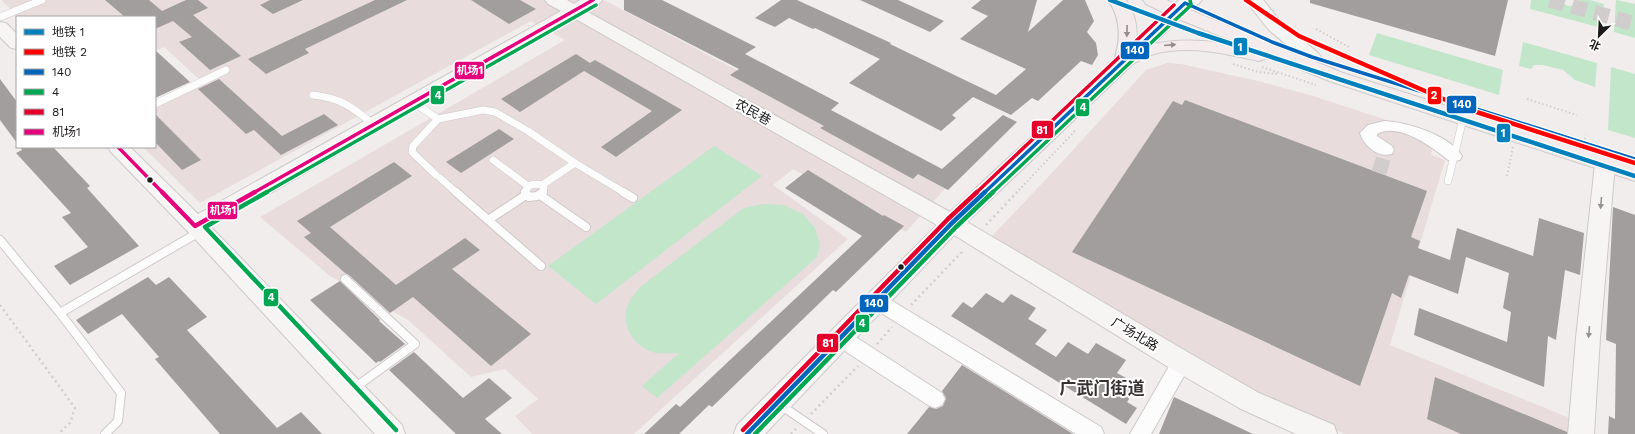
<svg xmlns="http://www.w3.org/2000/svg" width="1635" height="434" font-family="'Work Sans','Noto Sans SC',sans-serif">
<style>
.built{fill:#e8dcdd}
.green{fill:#c2e6c9}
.building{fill:#a29e9e}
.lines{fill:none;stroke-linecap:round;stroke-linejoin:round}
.street-tunnel{stroke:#d2cdcd;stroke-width:15;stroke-dasharray:15 8;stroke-linecap:butt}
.lane-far1-casing{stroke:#cdc9c9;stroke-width:8}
.lane-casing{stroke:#cdc9c9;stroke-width:10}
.street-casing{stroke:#cdc9c9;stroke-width:2}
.secondary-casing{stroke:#cdc9c9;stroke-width:2}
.primary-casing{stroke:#cdcbcb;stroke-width:2}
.path-far1{stroke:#cfcdcd;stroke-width:2;stroke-dasharray:1.5 2.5;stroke-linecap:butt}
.path{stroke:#cfcdcd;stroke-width:2.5;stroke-dasharray:2 3.5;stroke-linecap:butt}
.lane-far1{stroke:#fdfcfc;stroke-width:7}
.lane{stroke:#fdfcfc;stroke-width:8}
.street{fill:#fdfcfc;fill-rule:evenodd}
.secondary{fill:#f7f4f4;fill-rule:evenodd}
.primary{fill:#f3ebec;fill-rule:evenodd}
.bus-1-far1-casing{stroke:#fff;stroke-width:6}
.bus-1-casing{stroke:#fff;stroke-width:8}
.bus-2-far1-casing{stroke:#fff;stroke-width:6}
.bus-2-casing{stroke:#fff;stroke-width:8}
.bus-3-far1-casing{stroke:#fff;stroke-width:6}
.bus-3-casing{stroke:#fff;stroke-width:8}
.bus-4-far1-casing{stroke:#fff;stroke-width:6}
.bus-4-casing{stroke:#fff;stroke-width:8}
.bus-1-far1{stroke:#0065bd;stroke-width:3.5}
.bus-1{stroke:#0065bd;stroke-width:4.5}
.bus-2-far1{stroke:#00a651;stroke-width:3.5}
.bus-2{stroke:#00a651;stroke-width:4.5}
.bus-3-far1{stroke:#e4002b;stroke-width:3.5}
.bus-3{stroke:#e4002b;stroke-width:4.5}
.bus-4-far1{stroke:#e5007d;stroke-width:3.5}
.bus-4{stroke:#e5007d;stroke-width:4.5}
.metro-1-casing{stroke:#fff;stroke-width:7}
.metro-2-casing{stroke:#fff;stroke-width:7}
.metro-1{stroke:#0080bc;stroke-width:4.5}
.metro-2{stroke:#f00;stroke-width:4.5}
.oneway{fill:#938d8e}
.oneway2{fill:#959292}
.bus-dot{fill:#1d1a1a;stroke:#fff;stroke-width:1.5}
.labels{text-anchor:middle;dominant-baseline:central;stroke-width:4;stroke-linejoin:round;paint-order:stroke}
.street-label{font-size:13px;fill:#1d1a1a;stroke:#fff}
.district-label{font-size:17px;font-weight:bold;fill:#383132;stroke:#fff}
.line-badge{stroke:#fff;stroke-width:1.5}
.badge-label{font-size:11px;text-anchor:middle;font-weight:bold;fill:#fff}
</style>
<rect width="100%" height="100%" fill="#f2eded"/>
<path class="built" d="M1 0H604L950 183 906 232 793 169 773 185 848 239 634 434H532L515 416 538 399 505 369 471 377 408 320 330 276 260 217 565 40 531 21 200 203 143 147H155V101L200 80 164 47 155 51V17H19Z
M1167 63 1181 64 1258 81 1310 95 1435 136 1431 155 1445 160 1390 345 1577 421 1576 434H1345L1252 395 991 237 1051 174 1146 70Z"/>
<path class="green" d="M1531 0H1556L1568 6 1580 5V0H1590L1604 4 1602 28 1530 9Z
M1616 0 1635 4V38L1614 32Z
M1377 33 1503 70 1499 95 1369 55Z
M1523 42 1597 63 1595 87 1575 80 1563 70 1543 65H1534L1531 69 1519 66Z
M1611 67 1635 74V138L1608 130Z
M714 146 762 176 596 304 548 266Z
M763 204 783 205 803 214 815 228 820 245 817 257 657 398 642 386 679 353C672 353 664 354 657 353 635 349 618 324 629 303 631 297 636 292 640 287L736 214 744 208Z"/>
<path class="building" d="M105 0H149L162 11 186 0H198L208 8 193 15 241 56 210 70 179 42 192 37 173 21 155 29V17H125Z
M270 0H303L273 14 260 5Z
M375 0H407L305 49 309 53 266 74 248 59Z
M471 0H520L536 9 509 24Z
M624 0H662L756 47 745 54 839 103 831 110 942 169 1003 115 1017 122 948 190 918 174 913 179 820 128 824 126 730 75 739 69 624 10Z
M781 0H797L891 43 890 44 996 95 1026 69 960 39 988 16 971 8 981 0H1037L1028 32 1063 0H1085L1094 21 1087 32 1096 43 1098 55 1092 65 1081 61 1038 101 1032 98 1011 115 973 97 952 115 956 118 941 131 849 83 880 59 815 28 813 29 789 18 775 27 755 18Z
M860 0H898L944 21 930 32Z
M1310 0H1508L1495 56 1310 3Z
M155 50 190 82 155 98Z
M576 54 590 63 595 60 682 110 616 157 601 147 652 111 584 71 520 112 501 99Z
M0 79 17 102V143L0 120Z
M219 79 282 136 324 114 338 125 281 155 254 130 246 134 198 89Z
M1185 100 1427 191 1411 237 1420 241 1418 248 1450 260 1457 228 1533 256 1539 218 1584 233 1580 275 1565 270 1556 340 1548 336 1544 387 1414 335 1419 308 1507 342 1511 312 1503 308 1509 273 1466 257 1458 294 1409 275 1401 298 1392 293 1360 386 1072 252 1173 101 1182 105Z
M155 114 201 160 182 170 155 142Z
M499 129 514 139 461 173 446 162Z
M20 147H53L90 186 87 188 139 246 70 285 54 266 88 247 62 217 71 213 16 153 22 150Z
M394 162 412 176 330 227 396 285 465 238 480 250 452 269 531 334 491 366 413 297 390 313 349 275 345 273 304 237 311 233 297 221Z
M808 170 883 216 884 215 904 226 836 292 833 290 712 407 709 405 679 434H644L676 404 680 407 862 236 785 188Z
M1613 207 1635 215V434H1608L1609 416 1615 419 1616 344 1606 340Z
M148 277 156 285 169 277 207 317 187 330 277 428 301 412 322 434H220L155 359 159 357 122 314 88 334 76 320Z
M340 281 380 320 379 321 405 344 380 362 379 361 376 363 310 300Z
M986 293 1003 303 1011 294 1036 308 1028 319 1047 330 1035 344 1056 357 1068 342 1088 354 1096 343 1126 360 1117 373 1139 385 1127 402 1137 408 1126 424 951 316 963 302 972 308Z
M414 352 463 398 489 378 512 398 485 419 502 434H456L389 370Z
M962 365 1073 434H907L929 407 936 409 943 406 946 398 942 391Z
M1435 377 1567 432V434H1461L1427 419Z
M1174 397 1253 434H1159Z"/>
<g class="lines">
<path class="street-tunnel" d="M1550 0 1635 24
M1379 173 1386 150"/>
<defs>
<path id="lane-far1" d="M0 17 42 0
M313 95C341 98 352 107 373 124
M413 102 438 119
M155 104 226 70
M493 160 528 186
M436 175 412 152 413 146 438 119 483 110 495 112 528 131 575 163 625 193
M440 178 457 193
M1448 181 1463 119
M542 185 575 163
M525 193C527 184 534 183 542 185
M542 193 544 187 542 185"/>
<path id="lane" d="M456 192 541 266
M525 192 529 197 537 196 543 192
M623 192 633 198
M540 195 586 227
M488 220 526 195
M0 240 60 313
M345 279 415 344 353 389
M779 404 823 434
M105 434 118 421 121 393 60 313 201 231"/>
<path id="street" d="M1384 121C1407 122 1449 135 1462 156L1460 160 1454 161 1448 160C1432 147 1399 122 1377 134V136L1392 146 1394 150 1392 154C1378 158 1364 146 1360 133L1368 125Z
M877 294 884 296 1101 427 1104 434H1076L870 306 868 301 870 296Z
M841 330 848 332 942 393 945 399 942 405 935 408 928 405 834 344 831 338 834 332Z
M1182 354 1189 356 1192 362 1151 434H1130L1175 356Z"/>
<path id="secondary" d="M545 0H567L574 4 580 0H602L599 4 586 11 950 212 1171 8 1177 7 1183 8 1186 12 1183 16 967 222 1191 354 1259 393 1334 425 1337 434H1296L1241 409 1173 370 954 235 765 434H734L737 425 937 225 574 18 211 227 402 425 405 434H375L193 237 111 152 108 147H130L198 214 561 11 548 4Z
M1179 0H1202C1197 7 1187 9 1179 7L1176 3Z
M1245 0H1263L1281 22 1318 53 1321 57 1318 61 1312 63 1306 61 1269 30Z
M0 22 6 23 17 34V49L11 48 0 37Z
M1605 157 1612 159 1615 164 1600 338 1594 434H1568L1576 338 1595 164 1598 159Z"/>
<path id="primary" d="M1108 0H1126C1136 15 1139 31 1135 49 1173 36 1209 40 1247 47L1171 16 1146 4 1143 0H1166L1343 73 1635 166V181L1329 81 1268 56 1265 59 1259 61C1230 55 1200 47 1170 51 1161 52 1152 54 1144 58 1133 63 1127 70 1115 67L1113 63C1121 41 1122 20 1108 0Z"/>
</defs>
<use href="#lane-far1" class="lane-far1-casing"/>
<use href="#lane" class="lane-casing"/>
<use href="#street" class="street-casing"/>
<use href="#secondary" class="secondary-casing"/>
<use href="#primary" class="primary-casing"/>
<path class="path-far1" d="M1316 29 1349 47
M1233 64 1258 72 1277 74
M1262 67 1316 85
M1527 99 1577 115
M1584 143 1586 135
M1507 176 1513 147
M1016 193 1075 131"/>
<path class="path" d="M986 225 1017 192
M0 305 75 408 70 423 58 434
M911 305 963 251
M877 344 892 327
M811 414 858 366
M791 434 796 429"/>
<use href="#lane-far1" class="lane-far1"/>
<use href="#lane" class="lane"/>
<use href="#street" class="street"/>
<use href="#secondary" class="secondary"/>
<use href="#primary" class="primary"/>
<defs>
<path id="bus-1-far1" d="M984 193 1185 3 1272 42 1312 57 1635 159"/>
<path id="bus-1" d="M747 434 952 223 985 192"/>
<path id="bus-2-far1" d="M265 193 596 5
M992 193 1189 7 1191 4 1190 0"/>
<path id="bus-2" d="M267 192 205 227 396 430
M755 434 956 227 993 192"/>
<path id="bus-3-far1" d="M976 193 1174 5"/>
<path id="bus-3" d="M743 430 948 219 977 192"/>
<path id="bus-4-far1" d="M118 147 163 193
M253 193 593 0"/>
<path id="bus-4" d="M162 192 195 226 255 192"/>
</defs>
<use href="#bus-1-far1" class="bus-1-far1-casing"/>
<use href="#bus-1" class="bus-1-casing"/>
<use href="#bus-2-far1" class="bus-2-far1-casing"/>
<use href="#bus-2" class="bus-2-casing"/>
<use href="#bus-3-far1" class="bus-3-far1-casing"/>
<use href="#bus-3" class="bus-3-casing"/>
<use href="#bus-4-far1" class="bus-4-far1-casing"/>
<use href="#bus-4" class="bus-4-casing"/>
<use href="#bus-1-far1" class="bus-1-far1"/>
<use href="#bus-1" class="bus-1"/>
<use href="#bus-2-far1" class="bus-2-far1"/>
<use href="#bus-2" class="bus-2"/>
<use href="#bus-3-far1" class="bus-3-far1"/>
<use href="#bus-3" class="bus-3"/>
<use href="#bus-4-far1" class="bus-4-far1"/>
<use href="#bus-4" class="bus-4"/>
<defs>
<path id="metro-1" d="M1110 0 1198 33 1635 176"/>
<path id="metro-2" d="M1246 0 1299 36 1464 108 1635 163"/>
</defs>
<use href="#metro-1" class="metro-1-casing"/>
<use href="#metro-2" class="metro-2-casing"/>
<use href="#metro-1" class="metro-1"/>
<use href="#metro-2" class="metro-2"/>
</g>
<defs><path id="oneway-solid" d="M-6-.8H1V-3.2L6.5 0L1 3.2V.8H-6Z"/></defs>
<g class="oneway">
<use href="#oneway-solid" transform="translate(1127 31) rotate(91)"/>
<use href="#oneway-solid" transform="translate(1170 45) rotate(-5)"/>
</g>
<g class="oneway2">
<use href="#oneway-solid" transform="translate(1601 203) rotate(95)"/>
<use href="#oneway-solid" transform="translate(1589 332) rotate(95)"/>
</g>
<g class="bus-dot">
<circle cx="150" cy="180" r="3.5"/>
<circle cx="901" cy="267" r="3.5"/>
</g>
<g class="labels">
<g class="street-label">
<text transform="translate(753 112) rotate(29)">农民巷</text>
<text transform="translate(1135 334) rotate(31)">广场北路</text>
</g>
<g class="district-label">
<text x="1102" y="388">广武门街道</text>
</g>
</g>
<g class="line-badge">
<rect x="1233" y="37" width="15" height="19" rx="4" fill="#0080bc"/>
<rect x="1120" y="41" width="30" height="19" rx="4" fill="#0065bd"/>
<rect x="454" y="61" width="31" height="19" rx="4" fill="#e5007d"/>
<rect x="430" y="85" width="15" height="20" rx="4" fill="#00a651"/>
<rect x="1427" y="86" width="15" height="19" rx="4" fill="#f00"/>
<rect x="1446" y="95" width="31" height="19" rx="4" fill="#0065bd"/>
<rect x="1075" y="98" width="15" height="19" rx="4" fill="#00a651"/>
<rect x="1031" y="120" width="23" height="19" rx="4" fill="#e4002b"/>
<rect x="1496" y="123" width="15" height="20" rx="4" fill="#0080bc"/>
<rect x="207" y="201" width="31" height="19" rx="4" fill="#e5007d"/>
<rect x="263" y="288" width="16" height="19" rx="4" fill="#00a651"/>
<rect x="859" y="294" width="30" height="19" rx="4" fill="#0065bd"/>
<rect x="855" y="314" width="15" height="19" rx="4" fill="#00a651"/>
<rect x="816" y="333" width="23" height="20" rx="4" fill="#e4002b"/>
</g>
<g class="badge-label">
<text x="1240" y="51">1</text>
<text x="1135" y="54">140</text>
<text x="470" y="74">机场1</text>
<text x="438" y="99">4</text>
<text x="1434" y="99">2</text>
<text x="1462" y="108">140</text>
<text x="1083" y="111">4</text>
<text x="1042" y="134">81</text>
<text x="1503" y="137">1</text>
<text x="223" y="214">机场1</text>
<text x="271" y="301">4</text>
<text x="874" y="307">140</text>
<text x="862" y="327">4</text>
<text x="828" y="347">81</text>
</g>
<rect x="16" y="16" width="140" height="132" fill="#ffffff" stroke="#a5a3a3"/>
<rect x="24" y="29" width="20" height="6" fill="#0080bc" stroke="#a5a3a3"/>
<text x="52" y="36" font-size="12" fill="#1d1a1a">地铁 1</text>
<rect x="24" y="49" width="20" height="6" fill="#ff0000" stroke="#a5a3a3"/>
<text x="52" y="56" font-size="12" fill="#1d1a1a">地铁 2</text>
<rect x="24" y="69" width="20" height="6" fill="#0065bd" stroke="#a5a3a3"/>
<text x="52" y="76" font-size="12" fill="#1d1a1a">140</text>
<rect x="24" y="89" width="20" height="6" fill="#00a651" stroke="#a5a3a3"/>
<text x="52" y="96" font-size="12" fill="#1d1a1a">4</text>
<rect x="24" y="109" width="20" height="6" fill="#e4002b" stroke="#a5a3a3"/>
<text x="52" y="116" font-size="12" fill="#1d1a1a">81</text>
<rect x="24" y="129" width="20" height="6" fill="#e5007d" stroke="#a5a3a3"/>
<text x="52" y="136" font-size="12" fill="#1d1a1a">机场1</text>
<g transform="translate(1599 36) rotate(204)" stroke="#ffffff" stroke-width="3" paint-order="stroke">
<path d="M0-3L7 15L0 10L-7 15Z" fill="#1d1a1a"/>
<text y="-6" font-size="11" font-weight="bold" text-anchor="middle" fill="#1d1a1a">北</text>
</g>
</svg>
